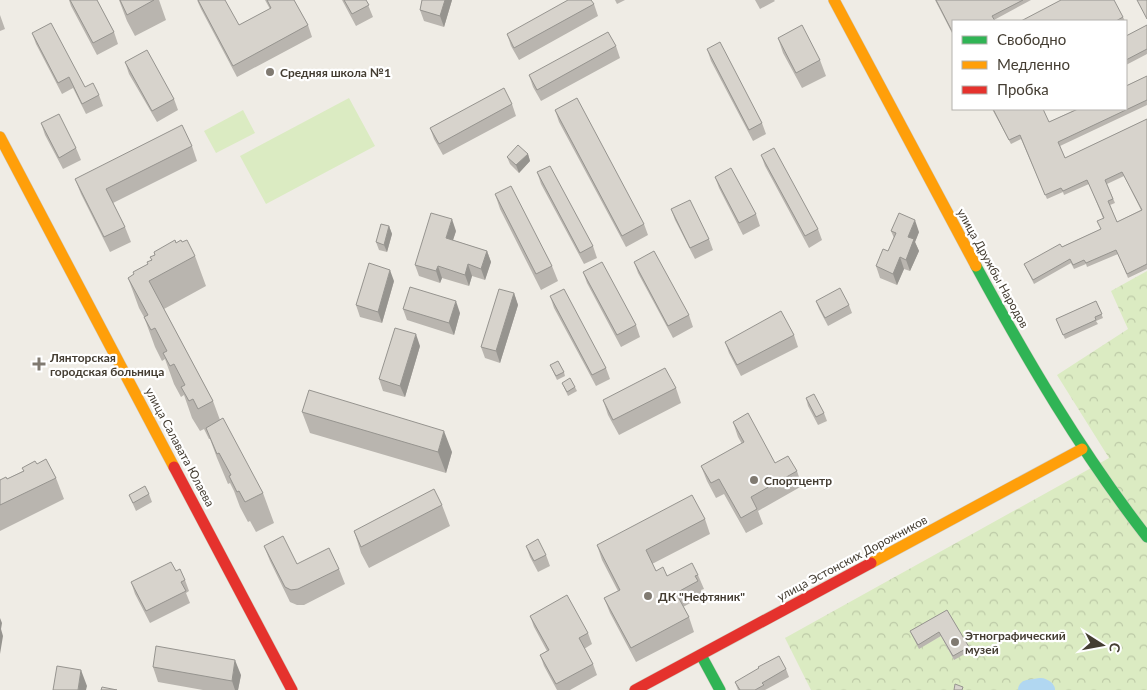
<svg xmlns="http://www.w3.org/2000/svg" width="1147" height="690" font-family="Lato,sans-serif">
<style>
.forest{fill:url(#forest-crowns);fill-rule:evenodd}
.pitch{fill:#dbebc2}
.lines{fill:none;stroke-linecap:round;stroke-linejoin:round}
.river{stroke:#b1d7f1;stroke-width:20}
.fast-casing{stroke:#cec9bc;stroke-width:12}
.slow-casing{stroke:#cec9bc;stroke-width:12}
.jam-casing{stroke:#cec9bc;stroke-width:12}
.fast{stroke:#30b455;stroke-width:11}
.slow{stroke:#ff9f0a;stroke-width:11}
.jam{stroke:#e5322d;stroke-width:11}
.wall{fill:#b9b5af;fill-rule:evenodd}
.shaded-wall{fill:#96948f}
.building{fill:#d7d3cc;stroke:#96948f;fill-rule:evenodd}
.poi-dot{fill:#807a71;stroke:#fff;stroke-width:2}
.labels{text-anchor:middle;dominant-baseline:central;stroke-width:4.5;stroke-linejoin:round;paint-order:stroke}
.poi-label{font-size:12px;font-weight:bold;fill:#443d32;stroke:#fff;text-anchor:start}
.street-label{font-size:12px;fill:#443d32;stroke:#fff}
</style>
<defs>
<pattern id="forest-crowns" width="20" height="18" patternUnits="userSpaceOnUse" patternTransform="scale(1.25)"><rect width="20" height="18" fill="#dbebc2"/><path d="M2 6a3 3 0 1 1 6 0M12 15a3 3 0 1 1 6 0" fill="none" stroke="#bdcaa7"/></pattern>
</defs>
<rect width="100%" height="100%" fill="#efece5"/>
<path class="forest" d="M1147 271V690H811L785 638 1109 458 1057 375 1128 329 1111 291ZM949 614 954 660 941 636 919 648Z"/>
<path class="pitch" d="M349 98 375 146 266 204 240 156Z
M243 110 255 133 216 153 204 131Z"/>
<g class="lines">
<path class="river" d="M1028 690 1041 688 1045 690"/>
<defs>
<path id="fast" d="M976 266C1027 360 1081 452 1147 537
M701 655 720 690"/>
<path id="slow" d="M834 0 976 266
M0 137 174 467
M871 563 1082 449"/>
<path id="jam" d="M174 467 292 690
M635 690 871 563"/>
</defs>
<use href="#fast" class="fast-casing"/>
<use href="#slow" class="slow-casing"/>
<use href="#jam" class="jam-casing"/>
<use href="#fast" class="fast"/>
<use href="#slow" class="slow"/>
<use href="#jam" class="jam"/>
</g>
<path class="wall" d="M69 0H97L114 32 118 44 97 55 71 6Z
M119 0H159L166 20 135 36 127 21Z
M197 0 239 25 270 9 265 0H294L308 25 312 37 237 77 201 9Z
M342 0H366L373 17 356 26Z
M422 0H452L444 27 424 21 420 10Z
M615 0H625L617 4Z
M755 0H774L775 1 760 9Z
M935 0H1031L994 20 953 21V35Z
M594 4 598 16 519 60 511 46 507 34Z
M0 15 5 29 0 31Z
M1123 17 1125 21H1021Z
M1147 25V54L1126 65V36Z
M32 33 85 87 99 95 103 106 86 114 73 88 62 94 36 44Z
M778 38 820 60 826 76 802 88 783 53Z
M616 46 620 58 541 101 533 87 529 75Z
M707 49 762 123 766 134 753 141 711 61Z
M125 62 174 99 178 110 157 122 129 74Z
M1147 76V105L1060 146 1065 158 1147 119V269L1128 278 1118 254 1087 267 1086 264 1074 269 1071 263 1034 284 1024 264 1101 229 1103 218 1089 184 1064 195 1063 192 1047 199 1021 139 1011 144 992 109H1043L1049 122ZM1124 176 1141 210 1117 222 1110 205 1115 203 1107 184Z
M512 104 516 116 443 155 434 139 430 128Z
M555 110 644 224 648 235 626 247 559 122Z
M41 123 76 148 81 160 63 169 45 135Z
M192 146 197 161 113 203 125 227 131 242 110 252 81 194 75 179Z
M528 154 530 161 519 173 510 164 507 157Z
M761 155 818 229 822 240 809 248 765 166Z
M537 172 593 246 597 258 584 264 541 184Z
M715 177 756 214 760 226 743 235 719 188Z
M495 194 552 266 558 281 541 290 500 209Z
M671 209 709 239 713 250 695 259 675 220Z
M389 226 392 234 387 252 379 250 376 242Z
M456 231 453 240 487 251 491 262 485 280 472 276 469 286 442 278 440 283 419 276 415 265Z
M891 231 919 232 915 242 919 251 910 271 904 269 897 285 880 278 876 266 888 251 894 238Z
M182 242 195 256 206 286 164 309 213 401 220 420 263 493 274 523 256 532 250 521 248 522 240 507 234 491 230 483 228 484 217 458 210 439H209L204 429 200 431 192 418 184 395 181 397 174 384 165 359 162 361 155 347 144 317 139 308 128 278 134 274 148 264 155 255 154 252 176 243Z
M634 262 689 315 693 327 673 338 638 273Z
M583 272 636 325 640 337 621 347 587 283Z
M394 281 382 323 360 317 356 305Z
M514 293 518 305 500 363 485 358 481 347Z
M550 296 606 368 610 379 596 386 554 308Z
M816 301 849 305 852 313 828 326 819 309Z
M1096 301 1103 318 1096 321 1098 324 1065 339 1056 319Z
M403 309 460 313 454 335 407 320Z
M794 335 798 347 741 376 729 353 725 342Z
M420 346 405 397 383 391 379 379Z
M550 365 564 372 565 376 557 380Z
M562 383 575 387 577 391 568 396Z
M676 388 681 403 619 435 608 415 603 400Z
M806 398 824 413 827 421 818 425 808 406Z
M302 412 452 452 446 473 310 433Z
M733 422 775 463 797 471 802 486 758 511 763 524 746 533 724 494 716 498 707 481 701 466 742 444 738 437Z
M37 464 56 478 64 499 0 531V480L7 479Z
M149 494 152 502 136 511 132 502 129 495Z
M442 505 450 526 369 568 361 553 354 531Z
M705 519 710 534 652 564 656 571 667 576 698 575 704 589 701 590 703 596 683 607 689 617 694 632 636 662 610 613 604 598 618 591 602 560 597 545Z
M264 546 297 564 339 569 345 584 304 605H297L290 602 270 561Z
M526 546 546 555 550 566 538 572 530 557Z
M176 571 185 580 189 591 186 593 190 603 150 623 135 594 131 582Z
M947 610 969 647 970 651 954 660 941 636 919 649 910 631Z
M530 616 588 633 592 644 584 649 593 664 597 675 570 690H557L544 666 540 655 547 651 534 627Z
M153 667 241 675 238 690H203L158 682Z
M786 669 789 677 765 690H738L735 682Z"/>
<path class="shaded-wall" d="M445 0H452L444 27 440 16Z
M528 154 530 161 519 173 516 165Z
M452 219 456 231 450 249 446 238Z
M915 220 919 232 915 242 919 251 910 271 906 260 908 237Z
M389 226 392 234 387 252 384 245Z
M487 251 491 262 485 280 481 269Z
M900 257 904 269 897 285 893 274Z
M468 264 472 276 469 286 465 275Z
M438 266 442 278 440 283 436 271Z
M390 270 394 281 382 323 378 312Z
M514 293 518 305 500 363 496 351Z
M456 301 460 313 454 335 449 323Z
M416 334 420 346 405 397 400 386Z
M444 431 452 452 446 473 438 452Z
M0 618 2 623 1 629 3 636 0 654Z
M235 660 241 675 238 690H235L232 681Z
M81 670 87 686 86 690H78Z"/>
<path class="building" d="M70 0H97L114 32 93 43Z
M120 0H154L127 15Z
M198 0H225L239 25 271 8 267 0H294L308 25 233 66Z
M344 0H366L369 5 352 14Z
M422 0H445L440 16 420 10Z
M568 0H591L594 4 514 48 507 34Z
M936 0H1023L992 16 995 21H953V33Z
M1061 0H1114L1123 17 1116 21H1021Z
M1137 0H1147V19Z
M51 23 85 87 93 83 99 95 82 104 69 77 58 83 32 33Z
M802 25 820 60 796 73 778 38Z
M1147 25V49L1126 60V36Z
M608 32 616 46 537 90 529 75Z
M720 42 762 123 749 130 707 49Z
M147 50 174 99 152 111 125 62Z
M1147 76V100L1058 142 1065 158 1147 119V264L1127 274 1116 250 1086 263 1084 260 1073 265 1070 259 1033 280 1024 264 1060 244 1062 247 1101 229 1097 221 1104 218 1087 180 1063 191 1061 188 1045 195 1020 135 1009 140 993 109H1043L1049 122 1078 109H1126V86ZM1122 172 1142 210 1117 222 1108 201 1113 199 1105 180Z
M504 88 512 104 439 144 430 128Z
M577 98 644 224 622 236 555 110Z
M59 114 76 148 59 158 41 123Z
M182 125 192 146 106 189 125 227 104 237 75 179Z
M518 145 528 154 516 165 507 157Z
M774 148 818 229 805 236 761 155Z
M550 166 593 246 580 253 537 172Z
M731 168 756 214 739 223 715 177Z
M511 186 552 266 536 274 495 194Z
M690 200 709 239 690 248 671 209Z
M431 213 452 219 446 238 487 251 481 269 468 264 465 275 438 266 436 271 415 265Z
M899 213 915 220 908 237 914 239 906 260 900 257 893 274 876 266 883 249 888 251 896 233 891 231Z
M381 224 389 226 384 245 376 242Z
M175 240 176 243 181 240 182 242 187 240 195 256 149 281 213 401 198 409 193 399 189 401 181 387 185 385 174 364 170 366 163 353 167 351 155 328 151 330 144 317 148 315 128 278 134 274 133 272 148 264 147 262 152 260 150 257 155 255 154 252Z
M654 251 689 315 668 326 634 262Z
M602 262 636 325 617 335 583 272Z
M369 263 390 270 378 312 356 305Z
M410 287 456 301 449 323 403 309Z
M840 288 849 305 825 318 816 301Z
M499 289 514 293 496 351 481 347Z
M564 289 606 368 592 375 550 296Z
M1096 301 1102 314 1095 317 1096 320 1063 335 1056 319Z
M781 311 794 335 737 365 725 342Z
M395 328 416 334 400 386 379 379Z
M558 361 564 372 556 376 550 365Z
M665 368 676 388 613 420 603 400Z
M570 378 575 387 567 392 562 383Z
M309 390 444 431 438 452 302 412Z
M814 394 824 413 816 417 806 398Z
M748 413 775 463 788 456 797 471 751 497 757 509 741 518 719 479 711 483 701 466 744 442 733 422Z
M223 418 263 493 245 502 239 491 237 492 229 476 231 475 219 453 217 454 206 428Z
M46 459 56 478 0 505V480L6 477 7 479 24 471 22 468 35 461 37 464Z
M145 486 149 494 133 503 129 495Z
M434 489 442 505 361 547 354 531Z
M692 495 705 519 646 550 656 571 663 567 667 576 692 563 698 575 695 576 698 581 676 593 689 617 631 648 604 598 620 590 597 545Z
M283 536 297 564 329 548 339 569 298 589 291 590 285 587 264 546Z
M538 539 546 555 534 561 526 546Z
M171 562 176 571 180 569 185 580 181 582 186 591 146 611 131 582Z
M567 595 588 633 579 638 593 664 556 684 540 655 549 650 530 616Z
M947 610 969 647 953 656 939 632 918 645 910 631Z
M156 646 235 660 232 681 153 667Z
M779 656 786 669 762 683 764 685 755 690H740L735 682 759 668 758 667Z
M57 666 81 670 78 690H53Z
M955 684 963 687 962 690H954Z
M102 687 117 690H101Z"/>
<g class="poi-dot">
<circle cx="270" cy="72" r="5"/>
<path d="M36.5 356.5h5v5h5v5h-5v5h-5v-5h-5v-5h5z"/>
<circle cx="754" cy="480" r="5"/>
<circle cx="648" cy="596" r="5"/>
<circle cx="955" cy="642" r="5"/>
</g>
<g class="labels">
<g class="poi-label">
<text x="280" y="72">Средняя школа №1</text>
<text x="50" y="357">Лянторская<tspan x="50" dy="14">городская больница</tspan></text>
<text x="764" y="480">Спортцентр</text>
<text x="658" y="596">ДК "Нефтяник"</text>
<text x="965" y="635">Этнографический<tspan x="965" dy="14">музей</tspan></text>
</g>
<g class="street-label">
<text transform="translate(993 268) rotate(61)">улица Дружбы Народов</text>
<text transform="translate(180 447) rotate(62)">улица Салавата Юлаева</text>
<text transform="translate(852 558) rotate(-28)">улица Эстонских Дорожников</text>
</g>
</g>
<rect x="952" y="20" width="175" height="90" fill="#ffffff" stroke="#b4b1ad"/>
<rect x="962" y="36" width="25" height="8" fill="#30b455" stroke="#b4b1ad"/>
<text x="997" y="45" font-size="15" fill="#443d32">Свободно</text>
<rect x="962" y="61" width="25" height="8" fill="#ff9f0a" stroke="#b4b1ad"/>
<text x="997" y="70" font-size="15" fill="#443d32">Медленно</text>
<rect x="962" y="86" width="25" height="8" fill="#e5322d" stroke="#b4b1ad"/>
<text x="997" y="95" font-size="15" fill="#443d32">Пробка</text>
<g transform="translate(1102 645) rotate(101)" stroke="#ffffff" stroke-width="4" paint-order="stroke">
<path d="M0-4L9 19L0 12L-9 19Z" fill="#443d32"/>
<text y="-8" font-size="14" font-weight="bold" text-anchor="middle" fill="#443d32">С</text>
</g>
</svg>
